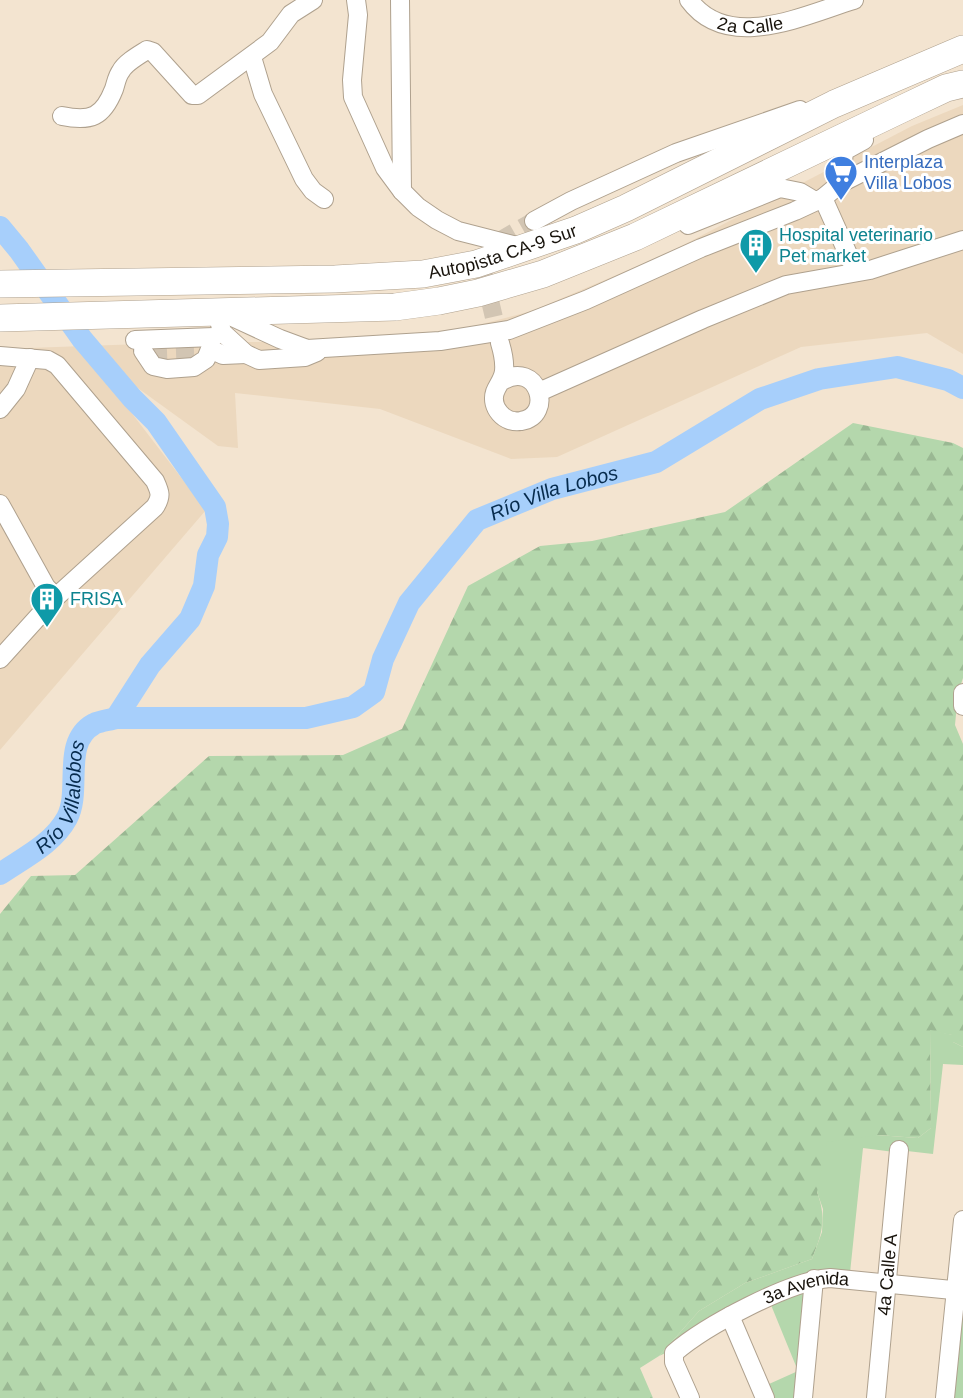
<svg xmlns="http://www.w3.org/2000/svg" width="963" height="1398" font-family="Arial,sans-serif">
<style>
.built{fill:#ecd8be}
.forest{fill:url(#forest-firs)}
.park{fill:#b4d7ac}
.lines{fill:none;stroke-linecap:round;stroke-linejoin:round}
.river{stroke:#a7cffb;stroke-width:22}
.minor-tunnel{stroke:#d2c5b3;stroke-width:18;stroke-dasharray:18 9;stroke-linecap:butt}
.minor-casing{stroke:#afa18e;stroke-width:20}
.highway-casing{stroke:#afa18e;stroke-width:28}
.minor{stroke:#fff;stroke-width:18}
.highway{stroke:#fff;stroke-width:27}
.labels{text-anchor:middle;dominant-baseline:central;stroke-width:6;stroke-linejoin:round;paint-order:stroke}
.street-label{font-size:18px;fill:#18130c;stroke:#fff}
.shop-label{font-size:18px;fill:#366cbe;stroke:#fff;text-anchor:start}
.culture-label{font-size:18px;fill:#0d838f;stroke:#fff;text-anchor:start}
.water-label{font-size:20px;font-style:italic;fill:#062b4d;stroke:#fff}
</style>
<defs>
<pattern id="forest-firs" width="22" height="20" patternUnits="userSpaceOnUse" patternTransform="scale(1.5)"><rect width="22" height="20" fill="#b4d7ac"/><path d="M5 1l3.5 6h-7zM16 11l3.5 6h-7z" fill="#9ab893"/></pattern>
</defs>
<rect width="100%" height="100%" fill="#f3e4d0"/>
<path class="built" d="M963 105V354L927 333 801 347 557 457 511 459 380 409 235 393 238 448 218 446 81 347 206 510 0 750V349L198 342H413L532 311 668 253 912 126Z"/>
<path class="forest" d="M853 423 953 443 963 448V678L958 693 955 725 963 744V1047L953 1042 952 1035 930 1031 931 1128 918 1138 877 1135 817 1192C827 1219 822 1233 812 1259L745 1283 699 1311 659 1356 640 1368 653 1398H0V914L31 876 75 875 209 756 343 755 402 729 468 586 540 546 592 541 725 512Z"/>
<path class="park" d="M930 1030 953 1035V1042L963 1047V1065L943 1064 933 1154 907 1151V1146L894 1144V1152L863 1148 850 1273C841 1272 831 1269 822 1270 769 1275 709 1334 659 1356L699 1311 745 1283 812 1259 822 1232 823 1209 817 1192 827 1142 877 1135 918 1138 931 1128Z
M963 1220V1398H945Z
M805 1288 798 1398H775L769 1384 798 1371 771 1305Z"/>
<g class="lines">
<g class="river">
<path d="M0 227 19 250 82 339 132 398 156 422 215 507 218 524 217 537 208 555 204 586 190 619 150 665 116 718"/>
<path id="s1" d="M0 874C23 858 53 844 67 818 82 790 61 742 94 724 100 721 110 720 116 718H306L353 707 374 692 383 659 409 603 477 520 552 489 656 462 760 399 819 379 897 367 948 380 963 388"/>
</g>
<path class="minor-tunnel" d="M500 343 483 271 487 256 501 240 534 221
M149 352 203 350"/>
<defs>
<g id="minor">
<path d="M356 0 358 15 352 80 353 97 385 168 402 191 418 207 437 220 458 231 521 247"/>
<path d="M400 0 402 191"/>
<path id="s2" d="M689 0C728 53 804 15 854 0"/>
<path d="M252 57 263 94 304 179 313 191 324 199"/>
<path d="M62 116C91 122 103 117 114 89 116 83 117 76 121 71 125 63 139 55 147 50L153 52 192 95H198L270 42 291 14 313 0"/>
<path d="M841 183 928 139 963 124"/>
<path d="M823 198 856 272"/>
<path d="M534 221 571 201 676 153 800 110"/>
<path d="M688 225 780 188 800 192 815 201"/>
<path d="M217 312 222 332 246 354 259 360 305 357 317 352"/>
<path d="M226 314 280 339 307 349 440 341 509 330 586 300 701 248 795 211 823 198 841 183 844 151 864 140"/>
<path d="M135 340 214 337"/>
<path d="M500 343C503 353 505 361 504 371 503 380 498 384 495 392 490 407 504 424 521 421 555 416 538 359 502 381"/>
<path d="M143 351 153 366 167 369 194 367 206 359 210 349 223 355 246 354"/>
<path d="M0 356 48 360 57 365 155 481C160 492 162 496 155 507L56 597 46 587 0 504"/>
<path d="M539 392 703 319 786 285 870 270 963 240"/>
<path d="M0 409 16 389 30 358"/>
<path d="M0 659 56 597"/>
<path d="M963 693V706"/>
<path d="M730 1316 765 1398"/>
<path id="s3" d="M690 1398 674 1362V1353C705 1326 789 1281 830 1278L963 1291"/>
<path d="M803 1398 814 1279"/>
<path id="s4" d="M876 1398 899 1150"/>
<path d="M945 1398 963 1220"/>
</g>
<g id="highway">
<path id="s5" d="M0 284 335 279 423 274 476 264 576 230 626 208 834 104 963 49"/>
<path d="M0 318 395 307 439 301 478 293 543 274 635 237 906 107 946 88 963 84"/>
</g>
</defs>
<use href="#minor" class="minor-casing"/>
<use href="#highway" class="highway-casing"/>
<use href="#minor" class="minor"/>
<use href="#highway" class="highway"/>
</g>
<defs>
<symbol id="supermarket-pin" viewBox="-11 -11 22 30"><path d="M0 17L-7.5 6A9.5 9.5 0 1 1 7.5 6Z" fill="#3f7fe0" stroke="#fff"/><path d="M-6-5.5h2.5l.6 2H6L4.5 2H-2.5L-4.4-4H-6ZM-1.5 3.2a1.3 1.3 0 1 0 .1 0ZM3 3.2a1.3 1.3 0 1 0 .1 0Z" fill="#fff"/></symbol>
<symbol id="building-pin" viewBox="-11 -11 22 30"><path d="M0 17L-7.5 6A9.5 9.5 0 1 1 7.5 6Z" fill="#0f9aa8" stroke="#fff"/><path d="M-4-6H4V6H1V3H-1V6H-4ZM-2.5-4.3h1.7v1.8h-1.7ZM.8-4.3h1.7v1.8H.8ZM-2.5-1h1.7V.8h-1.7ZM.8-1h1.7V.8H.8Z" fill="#fff"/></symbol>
</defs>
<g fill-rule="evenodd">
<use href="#supermarket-pin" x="822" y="153" width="38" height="52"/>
<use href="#building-pin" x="737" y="226" width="38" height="52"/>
<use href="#building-pin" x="28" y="580" width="38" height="52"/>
</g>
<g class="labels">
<g class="street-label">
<text stroke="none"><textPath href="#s2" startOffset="70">2a Calle</textPath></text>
<text stroke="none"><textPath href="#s5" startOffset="506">Autopista CA-9 Sur</textPath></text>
<text stroke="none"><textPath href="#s4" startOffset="124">4a Calle A</textPath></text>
<text stroke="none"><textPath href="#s3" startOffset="198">3a Avenida</textPath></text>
</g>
<g class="shop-label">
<text x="864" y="162">Interplaza<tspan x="864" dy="21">Villa Lobos</tspan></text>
</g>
<g class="culture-label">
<text x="779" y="235">Hospital veterinario<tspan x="779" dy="21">Pet market</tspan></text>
<text x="70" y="599">FRISA</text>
</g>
<g class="water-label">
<text stroke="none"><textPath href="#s1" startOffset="762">Río Villa Lobos</textPath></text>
<text stroke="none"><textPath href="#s1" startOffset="106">Río Villalobos</textPath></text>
</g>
</g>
</svg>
